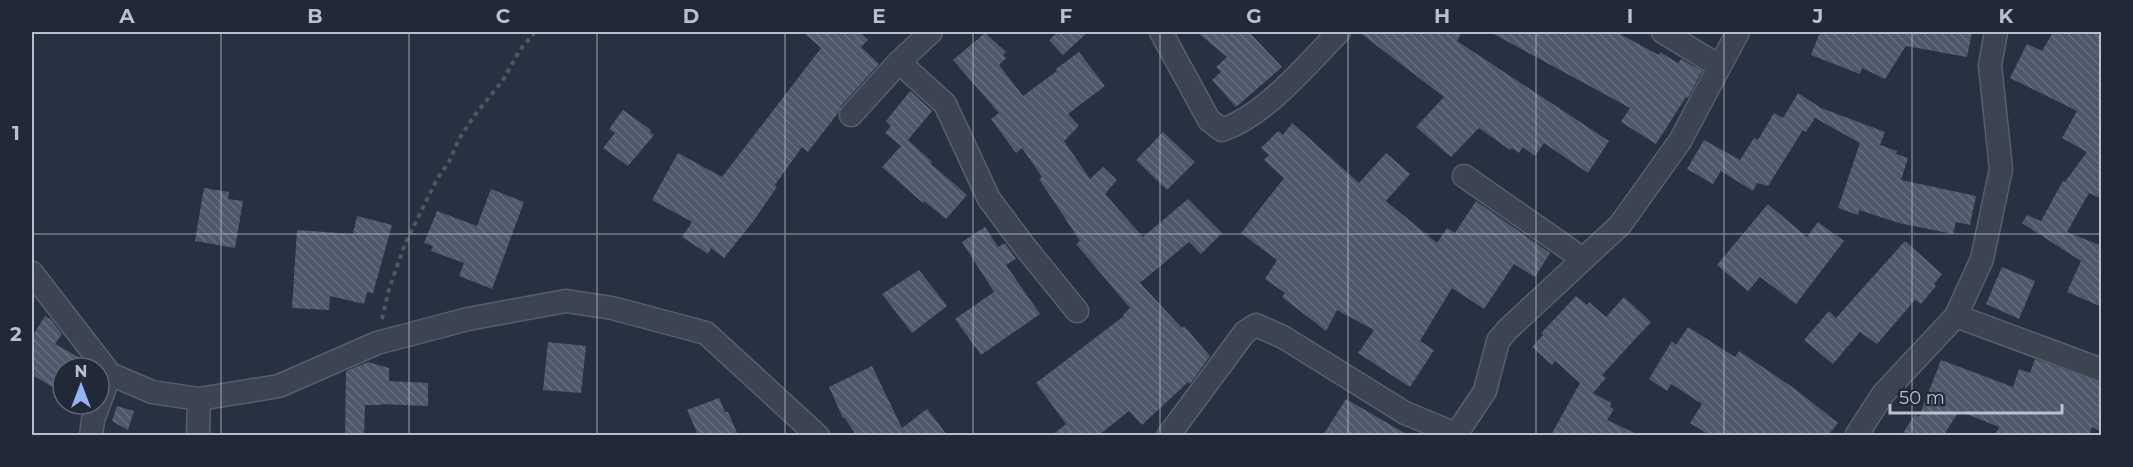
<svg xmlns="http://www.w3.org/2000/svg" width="2133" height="467" font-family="Montserrat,sans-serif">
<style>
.building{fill:url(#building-back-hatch)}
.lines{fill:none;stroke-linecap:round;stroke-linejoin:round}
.minor-casing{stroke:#575f6c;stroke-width:25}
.path{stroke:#485b5f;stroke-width:4;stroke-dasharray:4.5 4.5;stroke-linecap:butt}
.minor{stroke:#3c4452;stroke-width:22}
.grid{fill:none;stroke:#b9bfcb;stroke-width:1.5;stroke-opacity:0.55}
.neatline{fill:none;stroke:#b9bfcb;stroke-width:2}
.grid-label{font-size:20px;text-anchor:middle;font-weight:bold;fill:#b9bfcb}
</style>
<defs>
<pattern id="building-back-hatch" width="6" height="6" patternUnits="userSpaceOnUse" patternTransform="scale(1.5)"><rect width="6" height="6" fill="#4e586b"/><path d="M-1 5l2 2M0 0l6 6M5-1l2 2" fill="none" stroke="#656e7f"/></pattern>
</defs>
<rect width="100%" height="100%" fill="#283142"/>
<path class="building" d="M803 32H859L868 40 861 47 879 64 841 106 838 113 808 152 802 147 775 185 777 187 752 223 724 258 711 248 708 254 682 237 692 222 652 200 678 153 722 177 821 48Z
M1058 32H1088L1063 55 1049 40Z
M1197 32H1249L1282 67 1236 107 1212 80 1221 72 1216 67 1227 57Z
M1359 32H1462L1457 41 1609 141 1588 173 1544 143 1535 156 1523 147 1519 153 1512 148 1510 150 1479 128 1451 157 1416 127 1444 97Z
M1490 32H1616L1659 55 1660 52 1678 63 1681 59 1702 71 1688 98 1686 97 1656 144 1621 122 1630 108Z
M1820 32H1972L1967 57 1906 46 1885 79 1862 68 1860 74 1811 55Z
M2053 32H2102V199L2089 193 2067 232 2102 246V307L2067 292 2081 261 2022 223 2027 215 2041 221 2063 181 2065 182 2087 152 2062 138 2077 111 2010 78 2027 44 2042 51Z
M985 33 1006 52 1003 55 1006 58 999 65 1023 96 1057 71 1056 69 1079 52 1105 86 1068 114 1079 126 1064 141 1090 179 1103 167 1117 180 1105 194 1143 237 1188 199 1222 233 1201 254 1189 242 1140 283 1182 328 1184 326 1210 356 1190 384 1188 382 1142 425 1129 411 1099 435H1052L1066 424 1036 383 1124 316 1123 315 1130 308 1076 244 1080 241 1039 179 1042 177 1022 148 1016 153 991 119 999 113 953 60Z
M910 91 932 111 908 140 932 162 931 164 967 195 946 219 924 201 923 203 882 167 901 146 885 133 891 126 886 121Z
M1798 93 1821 108 1885 132 1880 145 1897 151 1896 154 1908 158 1901 180 1976 196 1970 225 1956 222 1953 234 1899 223 1859 210 1858 215 1838 208 1860 143 1815 118 1806 132 1803 130 1768 186 1757 183 1753 191 1721 171 1713 184 1687 169 1704 140 1740 160 1754 138 1758 140 1774 113 1783 118Z
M623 110 651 130 650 132 654 135 628 166 603 148 615 133 609 129Z
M1292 123 1359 183 1386 153 1410 174 1386 201 1437 243 1447 228 1455 233 1476 201 1550 253 1535 277 1514 264 1484 309 1452 288 1420 341 1434 350 1410 387 1358 353 1374 330 1337 310 1326 331 1282 297 1285 293 1265 279 1277 260 1241 233 1284 178 1264 160 1269 155 1261 148 1278 131 1283 135Z
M1163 132 1195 162 1167 190 1136 160Z
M204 188 229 192 228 199 243 201 235 248 195 241Z
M491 189 524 202 492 289 459 276 464 263 431 251 433 246 424 243 437 211 477 226Z
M1768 204 1807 237 1818 222 1844 241 1796 304 1760 277 1748 291 1717 265Z
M357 216 392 225 373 293 367 292 364 304 330 296 329 310 292 308 297 230 353 234Z
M985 227 998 247 1005 243 1016 259 1006 265 1040 314 981 355 955 319 994 292 962 242Z
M1905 241 1942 274 1934 284 1936 286 1921 304 1915 300 1877 344 1860 332 1833 364 1804 340 1829 311 1836 318Z
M2002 267 2035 281 2019 319 1986 304Z
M919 270 947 306 912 333 882 294Z
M1576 296 1587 305 1589 302 1606 317 1624 297 1651 322 1602 375 1606 378 1593 393 1611 403 1610 407 1614 409 1607 420 1639 435H1551L1580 383 1555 361 1552 365 1532 347 1543 335 1541 333Z
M45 316 51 320 62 334 55 344 80 358 88 368H63V393L32 375V337Z
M1688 327 1735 357 1739 351 1795 389 1838 423 1828 435H1709L1690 423 1702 404 1671 384 1667 391 1649 379 1672 341 1676 345Z
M548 342 586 346 581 393 543 390Z
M2035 359 2102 383V432L2092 427 2089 435H1995L1999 427 1959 411 1945 433 1950 435H1902L1915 414 1919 417 1941 360 2013 387 2019 369 2030 373Z
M368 362 389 368V381L428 383V406L381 404V405H365L364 435H345L346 371Z
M872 366 902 428 927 409 947 435H856L845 418H843L829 387Z
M719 398 725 412H728L738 435H698L687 410Z
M1346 399 1365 410 1408 435H1323Z
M117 406 134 411 128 430 112 421Z"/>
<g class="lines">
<defs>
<path id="minor" d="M1161 32 1209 120 1222 130C1266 115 1307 64 1339 32
M1663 32 1719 66
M899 62 945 104 989 199 1025 247 1077 311
M851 115 899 62 931 32
M1464 176 1583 259
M32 273 110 374 93 420 91 436
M1956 316 1982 259 2001 169 1990 65 1996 32
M110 374 152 392 199 399 279 386 377 343 468 319 566 301 612 308 706 333 818 436
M198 436 199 399
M1168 436 1245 332 1256 325 1283 337 1405 413 1456 434
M1455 436 1485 391 1498 341 1507 330 1620 225 1680 141 1738 32
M1856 436 1883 394 1956 316 2102 370"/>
</defs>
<use href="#minor" class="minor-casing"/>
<path class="path" d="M382 319 389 289 405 244 437 179 449 162 459 139 474 116 503 80 520 50 535 32"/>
<use href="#minor" class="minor"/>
</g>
<path class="grid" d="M221 32V436M409 32V436M597 32V436M785 32V436M973 32V436M1160 32V436M1348 32V436M1536 32V436M1724 32V436M1912 32V436M32 234H2102"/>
<rect width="2133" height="467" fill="none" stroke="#212937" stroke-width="66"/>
<g transform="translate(81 386)"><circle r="28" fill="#212937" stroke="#5e6572" stroke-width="1.5"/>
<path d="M0-4.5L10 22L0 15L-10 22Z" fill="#96b4f4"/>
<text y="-9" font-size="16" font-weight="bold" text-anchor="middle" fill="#b9bfcb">N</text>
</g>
<path d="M1890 404v9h172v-9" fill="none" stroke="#b9bfcb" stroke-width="3"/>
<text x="1899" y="404" font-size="18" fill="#b9bfcb" stroke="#212937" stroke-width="4.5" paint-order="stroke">50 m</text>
<rect x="33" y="33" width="2067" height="401" class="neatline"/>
<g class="grid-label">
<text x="127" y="23">A</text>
<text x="315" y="23">B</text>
<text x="503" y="23">C</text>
<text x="691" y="23">D</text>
<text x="879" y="23">E</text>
<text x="1066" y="23">F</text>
<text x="1254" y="23">G</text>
<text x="1442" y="23">H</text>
<text x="1630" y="23">I</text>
<text x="1818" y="23">J</text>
<text x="2006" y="23">K</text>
<text x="16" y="140">1</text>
<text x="16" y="341">2</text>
</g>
</svg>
